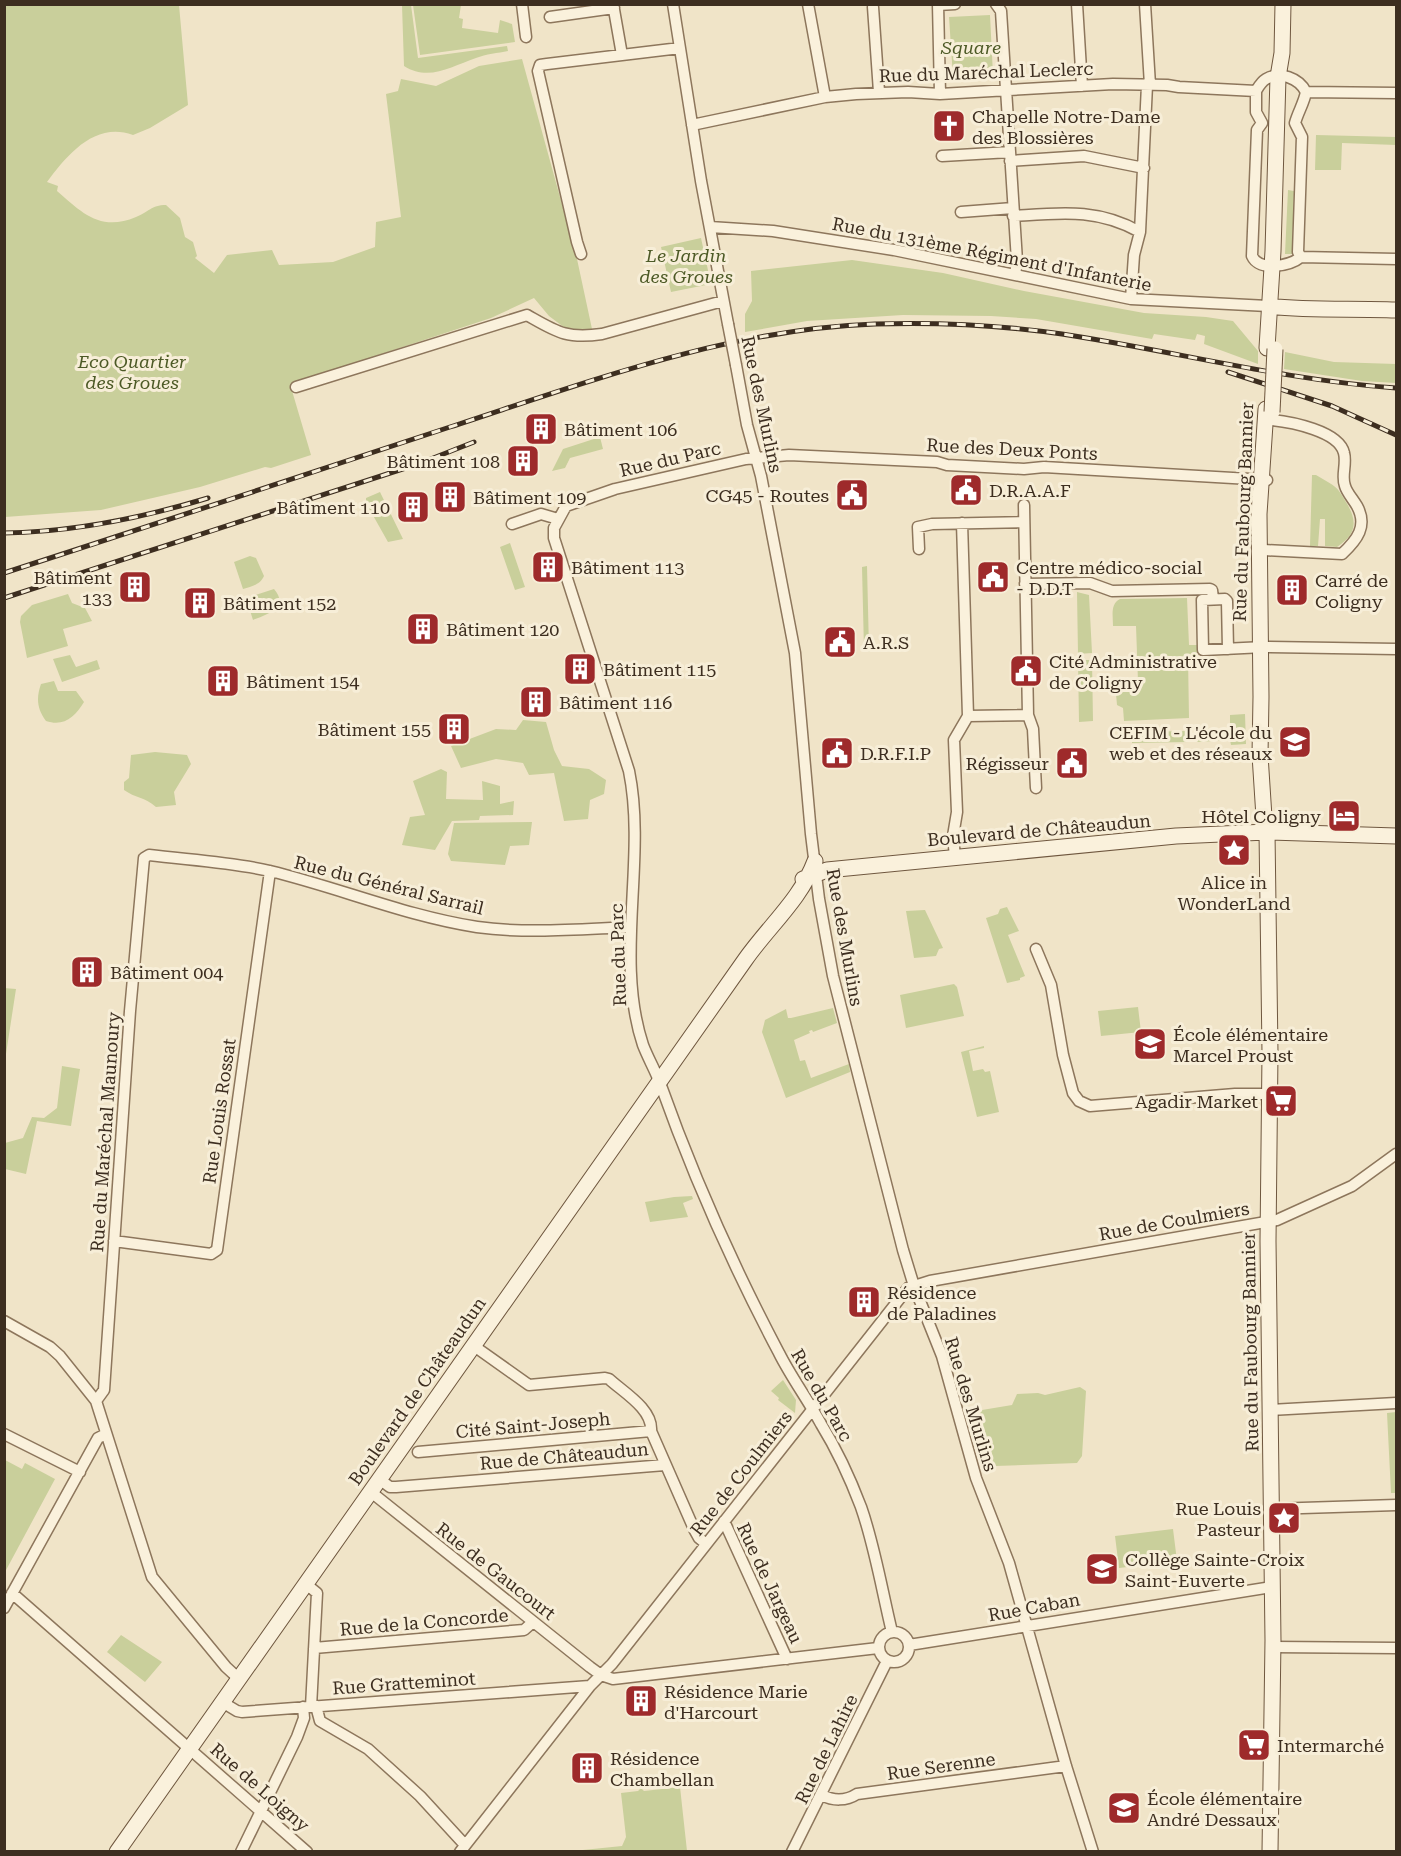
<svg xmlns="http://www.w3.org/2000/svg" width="1401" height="1856" font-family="'Roboto Serif',serif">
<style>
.green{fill:#c9cf9b}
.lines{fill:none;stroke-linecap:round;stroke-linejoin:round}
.minor-casing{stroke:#8d765c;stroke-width:13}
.secondary-casing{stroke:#6f573f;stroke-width:17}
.minor{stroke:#faf1dc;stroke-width:10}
.secondary{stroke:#faf1dc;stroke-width:15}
.rail-casing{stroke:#3d2e20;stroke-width:5}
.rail{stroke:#f7eed8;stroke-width:3;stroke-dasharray:9;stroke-linecap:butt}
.minor-bridge-casing{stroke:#8d765c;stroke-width:13;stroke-linecap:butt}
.secondary-bridge-casing{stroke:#6f573f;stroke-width:17;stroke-linecap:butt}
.minor-bridge{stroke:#faf1dc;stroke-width:10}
.secondary-bridge{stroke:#faf1dc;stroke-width:15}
.labels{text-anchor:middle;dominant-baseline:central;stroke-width:6;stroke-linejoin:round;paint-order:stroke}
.park-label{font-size:18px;font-style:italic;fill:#4d5a26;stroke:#f7eed8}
.street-label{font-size:18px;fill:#3d2e20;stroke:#f7eed8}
.poi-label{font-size:18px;fill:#3d2e20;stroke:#f7eed8;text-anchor:start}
</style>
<rect width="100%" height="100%" fill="#f0e4c8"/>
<path class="green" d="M5 5H179L188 105 150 128 133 135C95 121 67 155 47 182L58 186 57 191C82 213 101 232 136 217 149 212 151 205 166 205L180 218 185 237 193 242 197 256 195 258 214 273 227 255 272 250 279 265 333 262 375 247 376 222 401 217 386 94 398 91 401 79 436 86 479 66 522 59 577 259 592 329 569 331 549 316 534 298 491 318 290 384 311 455 271 468 265 467 200 487 101 510 5 517Z
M402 5H411L418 58 507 46 508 51C498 53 486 54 476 58 452 66 429 82 404 66Z
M413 5H461L459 18 463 19 462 28 498 33 500 20 512 24 515 42 420 55Z
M990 15 993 75 953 77 949 17Z
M1316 135 1396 137V145L1342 143 1341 170H1315Z
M1288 190 1294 191 1292 254H1285Z
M701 238 711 284 671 292 661 247Z
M852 260 943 273 1024 291 1144 313 1206 317 1233 321 1258 351V364L1204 344 1205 336 1197 334 1195 340 1154 334 1152 339 1036 319 991 316 903 315 807 321 745 332V314L752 301 751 271Z
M1285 352 1334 362 1396 364V383L1362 381 1284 369Z
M600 437 603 449 570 458 565 468 552 471 563 449Z
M1312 475H1316C1322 479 1335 485 1339 491 1352 511 1365 529 1337 547L1325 546V519H1320L1318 546H1310Z
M380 492 403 539 388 542 366 503V498Z
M510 543 525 587 515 590 500 547Z
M250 556 256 558 264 576C260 585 252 586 243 589L234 562Z
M867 566 869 650 870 652 864 650 862 567Z
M274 589C290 608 267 614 253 620L246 598Z
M1077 592 1089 595 1092 653 1078 654Z
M68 594 72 603 85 608 92 621 63 629 68 646 27 658 20 622 21 616 32 605Z
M1187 598 1189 645H1197V656L1188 657 1189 718 1124 721 1123 708 1117 705 1115 682 1138 681 1136 626H1113C1113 616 1110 604 1120 599Z
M70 655 76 667 97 660 100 669 62 682 53 659Z
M1078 660H1092L1093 721 1079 722Z
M54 681 58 691H76L84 702C75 717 64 727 46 721 37 709 36 698 41 684Z
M1245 714 1246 744 1231 745 1230 740 1197 742V731L1230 729V715Z
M523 720 546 722 554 750 562 766 589 769 606 780 604 794 590 800 588 819 564 821 554 773 529 775 523 763 496 759 461 768 451 746 496 729 516 730Z
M1188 731 1189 742 1132 743V732Z
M155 752 187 755 191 764 174 792 176 805 156 807C145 797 135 798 124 790V782L129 778 131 755Z
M441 769 447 772 446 799 483 800 482 781 500 786V804L514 801 513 815 480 816 479 820 452 821 435 850 402 845 410 817 425 815 413 781Z
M532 822 529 845 510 846 505 865 451 861 448 854 454 823Z
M1007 907 1019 931 1008 935 1025 976 1020 978V980L1007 983 986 918 998 914 1000 909Z
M925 910 943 948 939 949 936 956 914 958 906 911Z
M954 984 957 987 964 1016 906 1028 900 995Z
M4 988 16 989 6 1054H4Z
M1138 1007 1141 1032 1101 1036 1098 1011Z
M833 1008 837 1023 813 1032 812 1030 809 1031 810 1033 794 1040 800 1061 805 1060 811 1078 849 1064 850 1072 786 1098 762 1032 765 1020 786 1009 788 1018H791Z
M984 1046V1048L969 1051 973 1071 983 1069 985 1072 990 1071 999 1112 977 1117 961 1052Z
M62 1066 80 1069 71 1126 37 1121 26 1174 5 1169V1143L23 1138 32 1117 44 1118 57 1108Z
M692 1196 693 1199 683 1203 688 1217 650 1222 645 1202 674 1197Z
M783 1380 796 1400 795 1413 778 1400 779 1398 771 1391Z
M1080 1387 1086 1391 1082 1456 1077 1463 995 1466 989 1464 975 1416 982 1410 1012 1405 1017 1394 1038 1393 1045 1395Z
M1396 1412V1493H1391L1387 1413Z
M5 1460 22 1469 25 1463 55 1479 5 1572Z
M1173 1529 1177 1561 1119 1568 1115 1536Z
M121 1635 162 1662 145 1682 107 1652Z
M680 1787 687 1851H573L622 1846 626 1837 621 1793 638 1791 641 1788 644 1791Z"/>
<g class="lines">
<defs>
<path id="minor" d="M522 4 526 37
M613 4 622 55
M673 4 701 181 728 324
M808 4 825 97
M938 4 940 94
M996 4 1001 11 1017 261 1015 275
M1077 4 1082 86
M1145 4 1150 85
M938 5 955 4
M873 7 879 92
M550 17 614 8
M1256 91V112L1262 123 1257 130 1252 256C1259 272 1290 266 1301 257
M1256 91C1259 86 1261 82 1266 79 1280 71 1299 78 1306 92
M1306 92 1396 93
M692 125 825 97 856 94 908 92 940 94 1113 84 1167 85 1179 87 1256 91
M942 156 1010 152
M1010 161 1084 156 1144 168
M961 212 1013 208
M1013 216C1061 213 1097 208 1140 232
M710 227 773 231 894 250 1131 299 1268 306
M581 254 577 242 538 71 540 65 547 64 680 48
M1301 257 1298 252 1302 137 1295 123C1298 112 1304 103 1306 92
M1301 257 1396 259
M1131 299 1134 255 1140 232 1147 85
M736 365 747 425 761 476 795 653 811 834 819 899 833 976 903 1250 914 1286 942 1356 976 1478 1009 1563 1066 1766 1093 1852
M296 387 527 315C557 332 566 339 602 334L723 301
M1024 505 1028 715 1033 729 1036 788
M962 523 968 716 1028 715
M512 524 541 514 558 519
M919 549 918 527 932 524 1024 522
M1264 550 1342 554C1357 540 1368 526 1357 506 1353 499 1347 493 1345 486 1341 476 1347 464 1344 453 1339 431 1291 422 1272 420
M1025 584 1090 583 1112 591 1210 589 1212 590 1213 599
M1228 649 1227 601 1225 599 1202 600 1203 650C1223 649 1244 648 1264 647L1396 649
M955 857 953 836 957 812 954 740 968 716
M1036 949 1051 985 1063 1055 1073 1093 1079 1101 1090 1106 1235 1094H1269
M114 1241 211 1254 217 1250 270 871
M4 1321 50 1347 60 1356 96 1401 152 1577 226 1667 239 1679
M474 1346 529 1385 605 1378 609 1379C623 1392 653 1409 651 1431L694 1529 699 1538 705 1543
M96 1401 104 1390 130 1011 144 858 149 855C189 860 231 862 270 871 340 888 406 916 477 927 527 934 581 929 631 927
M1270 1410 1396 1403
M4 1434 80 1472
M418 1452 651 1431
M379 1479 390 1487H396L665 1465
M371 1492 590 1667 601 1675 613 1679 878 1648
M1271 1509 1396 1505
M724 1521 787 1659
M306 1584 317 1593 311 1707
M12 1593 307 1852
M4 1608 98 1438 106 1434
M879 1647a15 15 0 1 1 30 0a15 15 0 1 1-30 0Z
M892 1632C882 1591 875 1547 861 1507 850 1478 837 1450 821 1424 808 1400 791 1377 779 1353 733 1266 693 1176 660 1083 655 1070 648 1058 643 1045 614 958 647 859 629 771L554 538V528L566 506 615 489 746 459 789 455 937 462 947 465 1024 469 1044 467 1267 480
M909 1645 1272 1587
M1273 1647 1396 1648
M314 1648 524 1630 533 1622
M222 1702 237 1711 242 1712 590 1686
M316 1706 320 1721 368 1749 420 1796 465 1845
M822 1795C833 1801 846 1801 857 1794L1066 1766
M241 1852 297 1737 304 1718 303 1707
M460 1852 590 1686 612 1664 908 1288 930 1281 1277 1220 1352 1186 1396 1154
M792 1852 887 1661"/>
<path id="secondary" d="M1268 306C1311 311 1354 308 1396 310
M1267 348 1273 251 1278 77 1282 53 1283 4
M1266 409 1259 514 1261 697 1260 755 1264 817 1267 832 1270 1053 1268 1241 1273 1640 1270 1852
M803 879 827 870 1176 836 1267 832 1396 836
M117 1852 745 960C768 927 801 899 815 861"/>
</defs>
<use href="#minor" class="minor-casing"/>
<use href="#secondary" class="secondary-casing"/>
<use href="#minor" class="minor"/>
<use href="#secondary" class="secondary"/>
<defs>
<path id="rail" d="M1228 372 1332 406 1396 435
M4 533C73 532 142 518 208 498
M4 573C153 525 301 476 450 427 588 382 728 329 875 324 938 322 1000 325 1062 334 1174 351 1283 380 1396 388
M4 598 418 464 474 442"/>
</defs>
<use href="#rail" class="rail-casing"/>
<use href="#rail" class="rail"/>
<defs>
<path id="minor-bridge" d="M728 324 736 365"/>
<path id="secondary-bridge" d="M1272 412 1275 349"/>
</defs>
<use href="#minor-bridge" class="minor-bridge-casing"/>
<use href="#secondary-bridge" class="secondary-bridge-casing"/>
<use href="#minor-bridge" class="minor-bridge"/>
<use href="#secondary-bridge" class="secondary-bridge"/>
</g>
<defs>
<symbol id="church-square" viewBox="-11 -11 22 22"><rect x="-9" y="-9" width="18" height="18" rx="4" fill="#9e2a2b" stroke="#f7eed8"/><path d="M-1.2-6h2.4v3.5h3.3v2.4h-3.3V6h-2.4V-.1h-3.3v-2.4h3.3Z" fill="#fff"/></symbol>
<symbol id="building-square" viewBox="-11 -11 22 22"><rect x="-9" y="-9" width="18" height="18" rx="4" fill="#9e2a2b" stroke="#f7eed8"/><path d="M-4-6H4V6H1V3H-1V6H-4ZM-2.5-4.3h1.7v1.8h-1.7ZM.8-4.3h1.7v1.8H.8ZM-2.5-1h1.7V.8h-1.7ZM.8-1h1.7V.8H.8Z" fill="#fff"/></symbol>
<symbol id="civic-square" viewBox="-11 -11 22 22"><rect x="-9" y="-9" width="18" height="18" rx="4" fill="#9e2a2b" stroke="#f7eed8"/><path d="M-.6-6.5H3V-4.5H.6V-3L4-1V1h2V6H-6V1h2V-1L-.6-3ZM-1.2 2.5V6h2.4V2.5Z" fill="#fff"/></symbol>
<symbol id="university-square" viewBox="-11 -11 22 22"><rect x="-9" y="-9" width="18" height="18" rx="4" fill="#9e2a2b" stroke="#f7eed8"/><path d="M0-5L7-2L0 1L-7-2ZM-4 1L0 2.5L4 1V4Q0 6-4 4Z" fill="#fff"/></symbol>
<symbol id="hotel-square" viewBox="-11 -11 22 22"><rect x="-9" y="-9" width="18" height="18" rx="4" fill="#9e2a2b" stroke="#f7eed8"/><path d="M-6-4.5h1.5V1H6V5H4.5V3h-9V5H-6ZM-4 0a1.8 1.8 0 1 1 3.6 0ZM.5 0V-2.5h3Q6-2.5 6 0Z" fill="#fff"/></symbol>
<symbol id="sight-square" viewBox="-11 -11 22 22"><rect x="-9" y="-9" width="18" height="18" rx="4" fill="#9e2a2b" stroke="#f7eed8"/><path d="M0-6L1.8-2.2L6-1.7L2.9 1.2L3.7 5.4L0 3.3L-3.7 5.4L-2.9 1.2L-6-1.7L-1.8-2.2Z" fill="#fff"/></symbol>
<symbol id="school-square" viewBox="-11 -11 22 22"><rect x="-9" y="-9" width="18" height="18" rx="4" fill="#9e2a2b" stroke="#f7eed8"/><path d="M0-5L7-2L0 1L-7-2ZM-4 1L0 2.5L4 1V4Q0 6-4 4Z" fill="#fff"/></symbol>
<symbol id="supermarket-square" viewBox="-11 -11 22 22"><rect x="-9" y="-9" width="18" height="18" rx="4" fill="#9e2a2b" stroke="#f7eed8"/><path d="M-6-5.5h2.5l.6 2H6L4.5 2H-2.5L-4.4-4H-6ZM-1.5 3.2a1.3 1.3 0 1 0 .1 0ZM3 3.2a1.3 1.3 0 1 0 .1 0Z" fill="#fff"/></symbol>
</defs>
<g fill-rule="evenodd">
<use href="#church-square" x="930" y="107" width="38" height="38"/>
<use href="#building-square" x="522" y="410" width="38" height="38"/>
<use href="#building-square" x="504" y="442" width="38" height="38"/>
<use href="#civic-square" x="947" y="471" width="38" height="38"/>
<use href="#civic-square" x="833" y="476" width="38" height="38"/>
<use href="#building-square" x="431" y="478" width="38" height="38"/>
<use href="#building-square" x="394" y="488" width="38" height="38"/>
<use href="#building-square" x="529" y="548" width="38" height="38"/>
<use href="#civic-square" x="974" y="558" width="38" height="38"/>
<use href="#building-square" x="116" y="568" width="38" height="38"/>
<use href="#building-square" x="1273" y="571" width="38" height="38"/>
<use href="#building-square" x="181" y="584" width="38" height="38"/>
<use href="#building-square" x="404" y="610" width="38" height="38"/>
<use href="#civic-square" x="821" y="623" width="38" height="38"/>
<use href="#building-square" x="561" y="650" width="38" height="38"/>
<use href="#civic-square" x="1007" y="652" width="38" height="38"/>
<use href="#building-square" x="204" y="662" width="38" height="38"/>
<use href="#building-square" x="517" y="683" width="38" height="38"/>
<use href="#building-square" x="435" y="710" width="38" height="38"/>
<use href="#university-square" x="1276" y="723" width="38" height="38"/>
<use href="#civic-square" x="818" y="734" width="38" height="38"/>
<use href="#civic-square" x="1053" y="744" width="38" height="38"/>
<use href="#hotel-square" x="1325" y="797" width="38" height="38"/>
<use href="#sight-square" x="1215" y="831" width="38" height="38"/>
<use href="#building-square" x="68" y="953" width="38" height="38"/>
<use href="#school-square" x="1131" y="1025" width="38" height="38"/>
<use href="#supermarket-square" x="1262" y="1082" width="38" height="38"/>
<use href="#building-square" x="845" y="1283" width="38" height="38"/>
<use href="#sight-square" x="1265" y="1499" width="38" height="38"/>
<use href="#school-square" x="1083" y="1550" width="38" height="38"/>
<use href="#building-square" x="622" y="1682" width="38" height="38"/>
<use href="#supermarket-square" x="1235" y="1726" width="38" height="38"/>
<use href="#building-square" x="568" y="1749" width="38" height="38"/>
<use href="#school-square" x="1105" y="1789" width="38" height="38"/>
</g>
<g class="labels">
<g class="park-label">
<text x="971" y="47">Square</text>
<text x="686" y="255">Le Jardin<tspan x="686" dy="21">des Groues</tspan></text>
<text x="132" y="361">Eco Quartier<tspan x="132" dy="21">des Groues</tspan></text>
</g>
<g class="street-label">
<text transform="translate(986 72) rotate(-2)">Rue du Maréchal Leclerc</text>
<text transform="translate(992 254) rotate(11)">Rue du 131ème Régiment d'Infanterie</text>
<text transform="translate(762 404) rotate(78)">Rue des Murlins</text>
<text transform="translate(1012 449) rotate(3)">Rue des Deux Ponts</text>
<text transform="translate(670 459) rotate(-13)">Rue du Parc</text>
<text transform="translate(1243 512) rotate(-88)">Rue du Faubourg Bannier</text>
<text transform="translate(1039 830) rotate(-5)">Boulevard de Châteaudun</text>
<text transform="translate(389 885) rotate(14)">Rue du Général Sarrail</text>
<text transform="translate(845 937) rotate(80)">Rue des Murlins</text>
<text transform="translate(618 955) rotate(-92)">Rue du Parc</text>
<text transform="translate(219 1111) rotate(-82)">Rue Louis Rossat</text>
<text transform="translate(105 1132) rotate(-86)">Rue du Maréchal Maunoury</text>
<text transform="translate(1174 1221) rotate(-10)">Rue de Coulmiers</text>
<text transform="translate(1250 1342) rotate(-91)">Rue du Faubourg Bannier</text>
<text transform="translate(417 1391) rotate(-55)">Boulevard de Châteaudun</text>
<text transform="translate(822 1395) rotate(60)">Rue du Parc</text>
<text transform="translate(971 1404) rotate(73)">Rue des Murlins</text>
<text transform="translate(533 1425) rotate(-5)">Cité Saint-Joseph</text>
<text transform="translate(564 1456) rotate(-5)">Rue de Châteaudun</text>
<text transform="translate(741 1473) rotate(-52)">Rue de Coulmiers</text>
<text transform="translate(496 1571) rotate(38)">Rue de Gaucourt</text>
<text transform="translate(770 1583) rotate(65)">Rue de Jargeau</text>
<text transform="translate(1034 1607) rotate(-10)">Rue Caban</text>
<text transform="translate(424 1622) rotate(-5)">Rue de la Concorde</text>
<text transform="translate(404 1683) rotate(-4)">Rue Gratteminot</text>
<text transform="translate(826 1749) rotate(-64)">Rue de Lahire</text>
<text transform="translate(941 1766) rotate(-8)">Rue Serenne</text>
<text transform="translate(260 1787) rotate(41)">Rue de Loigny</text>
</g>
<g class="poi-label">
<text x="972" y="116">Chapelle Notre-Dame<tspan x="972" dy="21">des Blossières</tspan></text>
<text x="564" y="429">Bâtiment 106</text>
<text x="500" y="461" text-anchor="end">Bâtiment 108</text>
<text x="989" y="490">D.R.A.A.F</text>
<text x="829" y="495" text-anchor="end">CG45 - Routes</text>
<text x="473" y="497">Bâtiment 109</text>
<text x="390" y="507" text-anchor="end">Bâtiment 110</text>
<text x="571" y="567">Bâtiment 113</text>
<text x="1016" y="567">Centre médico-social<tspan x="1016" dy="21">- D.D.T</tspan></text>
<text x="112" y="577" text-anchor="end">Bâtiment<tspan x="112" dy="21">133</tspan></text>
<text x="1315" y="580">Carré de<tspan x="1315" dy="21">Coligny</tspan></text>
<text x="223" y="603">Bâtiment 152</text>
<text x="446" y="629">Bâtiment 120</text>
<text x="863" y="642">A.R.S</text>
<text x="1049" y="661">Cité Administrative<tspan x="1049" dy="21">de Coligny</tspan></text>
<text x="603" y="669">Bâtiment 115</text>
<text x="246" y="681">Bâtiment 154</text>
<text x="559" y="702">Bâtiment 116</text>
<text x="431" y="729" text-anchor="end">Bâtiment 155</text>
<text x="1272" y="732" text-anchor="end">CEFIM - L'école du<tspan x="1272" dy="21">web et des réseaux</tspan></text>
<text x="860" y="753">D.R.F.I.P</text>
<text x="1049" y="763" text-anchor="end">Régisseur</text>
<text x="1321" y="816" text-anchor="end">Hôtel Coligny</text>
<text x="1234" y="882" text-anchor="middle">Alice in<tspan x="1234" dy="21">WonderLand</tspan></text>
<text x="110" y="972">Bâtiment 004</text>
<text x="1173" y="1034">École élémentaire<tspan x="1173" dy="21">Marcel Proust</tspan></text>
<text x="1258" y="1101" text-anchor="end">Agadir Market</text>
<text x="887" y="1292">Résidence<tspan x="887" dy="21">de Paladines</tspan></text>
<text x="1261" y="1508" text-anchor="end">Rue Louis<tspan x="1261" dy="21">Pasteur</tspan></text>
<text x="1125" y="1559">Collège Sainte-Croix<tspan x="1125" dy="21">Saint-Euverte</tspan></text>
<text x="664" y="1691">Résidence Marie<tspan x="664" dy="21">d'Harcourt</tspan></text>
<text x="1277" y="1745">Intermarché</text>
<text x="610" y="1758">Résidence<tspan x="610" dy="21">Chambellan</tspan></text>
<text x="1147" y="1798">École élémentaire<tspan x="1147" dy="21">André Dessaux</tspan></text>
</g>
</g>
<rect width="1401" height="1856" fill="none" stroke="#3d2e20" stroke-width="12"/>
</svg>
